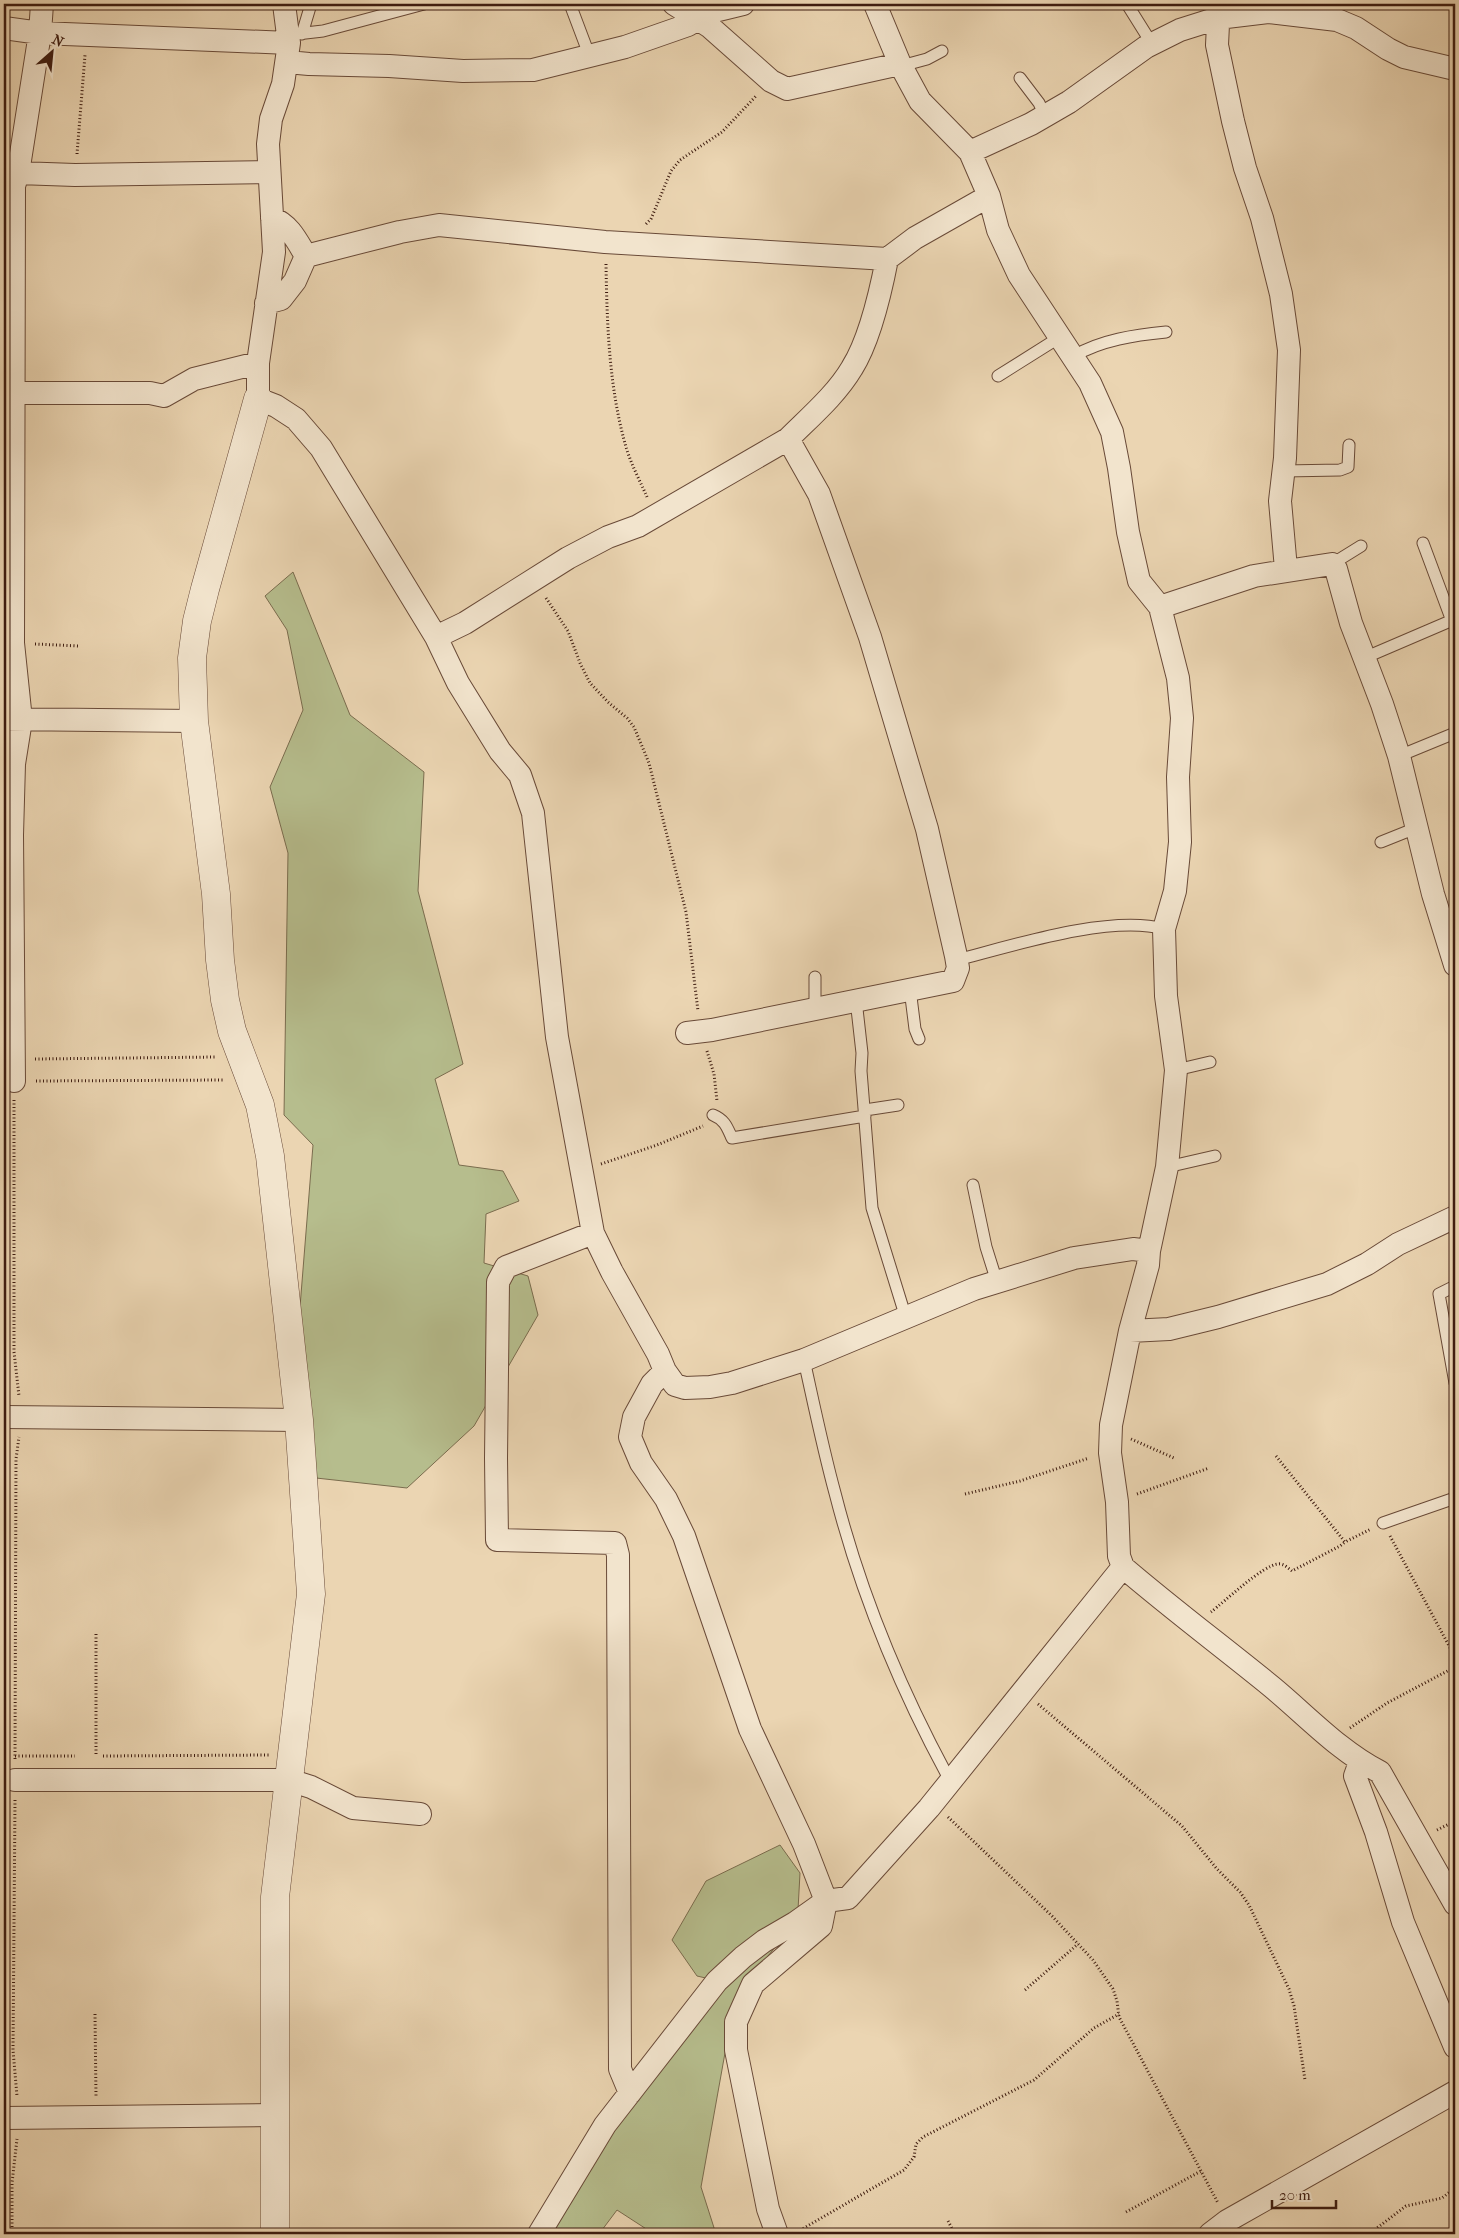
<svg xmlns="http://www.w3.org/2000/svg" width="1459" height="2238" font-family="'IM FELL French Canon',serif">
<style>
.green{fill:#b6bd8d;stroke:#7a6c4e}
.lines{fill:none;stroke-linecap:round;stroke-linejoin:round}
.service-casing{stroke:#694a38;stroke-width:13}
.minor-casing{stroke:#694a38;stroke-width:24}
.tertiary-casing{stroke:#694a38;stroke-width:29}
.path{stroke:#3e1c10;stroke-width:3;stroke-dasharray:1 2.5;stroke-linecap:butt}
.service{stroke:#f2e4cd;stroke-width:11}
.minor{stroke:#f2e4cd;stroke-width:22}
.tertiary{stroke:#f2e4cd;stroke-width:28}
</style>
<rect width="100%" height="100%" fill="#ebd5b2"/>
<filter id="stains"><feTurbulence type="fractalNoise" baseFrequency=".004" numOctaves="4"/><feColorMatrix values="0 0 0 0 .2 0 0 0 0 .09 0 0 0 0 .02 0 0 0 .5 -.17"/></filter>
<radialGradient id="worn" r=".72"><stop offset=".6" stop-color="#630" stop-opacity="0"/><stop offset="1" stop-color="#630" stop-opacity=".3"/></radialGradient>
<path class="green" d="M293 572 350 715 424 772 418 891 463 1064 435 1079 459 1165 503 1171 519 1201 486 1214 484 1263 528 1276 538 1315 474 1426 407 1488 316 1478 300 1307 313 1145 284 1115 288 853 270 787 303 710 287 630 265 596Z
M780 1845 800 1873 798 1910 776 1946 735 1997 701 2187 716 2234H654L617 2210 599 2234H546L612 2126 723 1982 697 1976 672 1940 706 1881Z"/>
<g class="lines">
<defs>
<path id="service" d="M570 4 590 57
M1127 4 1152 44
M302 34 311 4
M288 35 323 31 424 4
M901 66 927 59 942 51
M1020 78 1039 103 1045 116
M1074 356C1101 340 1135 335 1166 332
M998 376 1060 337
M1284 471 1340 470 1348 467 1349 445
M1423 543 1452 621
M1332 564 1361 546
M1364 658 1455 619
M1399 756 1455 733
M1381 842 1416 828
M957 960C1011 946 1110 914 1164 929
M910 989 915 1029 919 1039
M856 1000 862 1053 861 1071 872 1208 906 1318
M815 1009V977
M1176 1070 1210 1062
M865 1110 898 1105
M713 1115C725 1120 727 1127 732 1138L865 1116
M1167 1167 1215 1156
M973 1185 986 1247 997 1282
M1455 1286 1439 1294 1455 1383
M804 1360C814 1405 823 1449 835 1493 860 1591 899 1686 947 1775L953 1778
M1383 1523 1455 1498"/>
<path id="minor" d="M284 4 289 43 283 84 271 119 268 144 274 252 258 363V399L276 406 296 419 321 448 436 637 458 683 500 751 520 775 533 813 557 1037 593 1233 612 1272 658 1354 665 1371 675 1385 685 1388 710 1387 732 1383 804 1360 974 1289 1074 1258 1133 1249 1149 1251
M674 4 710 27 771 81 787 89 900 64
M875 4 900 64 920 101 970 152 989 196 998 230 1019 275 1090 383 1112 432 1119 468 1128 532 1139 581 1160 607 1178 678 1182 718 1178 777 1180 842 1175 891 1164 929 1166 996 1176 1070 1167 1167 1149 1251 1148 1265 1130 1331 1111 1425 1110 1453 1117 1502 1119 1556 1123 1567C1172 1609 1223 1647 1272 1687 1307 1716 1339 1751 1380 1772L1455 1904
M1219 4 1217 45 1233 121 1245 168 1262 218 1281 294 1289 350 1285 458 1280 501 1286 569
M4 28 40 33 289 43
M287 62 309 64 389 66 463 71 533 70 625 47 688 25 710 12 743 4
M970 152 1031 124 1069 102 1146 47 1180 30 1218 18 1268 12 1337 20 1356 28 1388 49 1404 57 1455 69
M18 173 75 175 269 172
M272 218C289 224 297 241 306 256
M266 303 281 299 295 281 306 256 400 232 439 225 605 242 887 259 915 238 989 196
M14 393H150L164 396 194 379 258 363
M1160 607 1254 576 1332 564 1336 569 1351 623 1382 704 1399 756 1433 894 1455 965
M436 637 465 623 568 558 608 537 638 526 788 439
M4 719 194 721
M687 1033 712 1030 953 981 958 968 956 956 927 829 870 637 819 494 788 439C810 417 836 395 852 368 869 341 881 290 887 259
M14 1081 12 835 14 764 21 720 13 643 14 186 18 173 40 33 42 4
M593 1233 506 1267 498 1282 496 1458 497 1540 615 1543 618 1555 620 2069 630 2093
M1130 1331 1169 1329 1218 1317 1327 1284 1367 1264 1398 1244 1455 1217
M665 1371 652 1384 634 1417 630 1437 641 1463 666 1499 684 1536 750 1729 804 1844 826 1901 821 1926 753 1984 736 2022V2050L768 2209 777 2234
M4 1417 299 1420
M1360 1762 1355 1776 1376 1832 1403 1922 1455 2047
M15 1780H289L311 1787 353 1808 420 1814
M4 2118 274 2115
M539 2234 605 2125 717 1981 743 1957 764 1941 795 1923 826 1901 848 1898 929 1808 1123 1567
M1210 2234 1227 2221 1455 2092"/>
<path id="tertiary" d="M258 399 205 589 197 621 192 658 194 721 216 894 220 960 225 1000 232 1031 260 1105 270 1156 299 1420 311 1594 275 1897V2234"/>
</defs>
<use href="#service" class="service-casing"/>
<use href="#minor" class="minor-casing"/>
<use href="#tertiary" class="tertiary-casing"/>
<path class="path" d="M77 154 85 55
M646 224 651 219 671 171 680 160 722 132 757 95
M606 264C607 325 609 388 626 447 631 464 640 481 647 497
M546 598 568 631 580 663 590 683 608 702 627 718 634 727 649 763 686 912 698 1011
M35 644 79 646
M707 1051 714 1074 717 1101
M35 1059 216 1057
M36 1081 225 1080
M14 1100V1352L19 1396
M601 1164 657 1145 703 1126
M1131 1439 1174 1458
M1276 1456 1345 1542 1371 1529
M965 1494 1020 1481 1089 1458
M1137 1494 1209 1468
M1390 1536 1455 1657
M1211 1612C1224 1602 1263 1565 1278 1564 1283 1563 1288 1568 1292 1571L1340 1546 1345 1542
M96 1634V1756
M1038 1704 1182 1826 1217 1869 1240 1892 1249 1905 1289 1989 1294 2006 1305 2080
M1350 1728 1387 1703 1455 1667
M15 1756H75
M103 1756 270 1755
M15 1759 16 1459 19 1437
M15 1800 13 2050 17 2096
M948 1817 1052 1916 1093 1960 1113 1989 1117 2001 1119 2017 1218 2203
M1437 1830 1455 1821
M1025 1990 1078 1944
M95 2014 96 2096
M1126 2212 1201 2171
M948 2221 955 2234
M797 2232 904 2170 914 2157 916 2144 923 2137 1034 2080 1094 2028 1119 2014
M12 2234V2183L17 2139
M1369 2234 1406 2206 1442 2198 1455 2188"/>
<use href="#service" class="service"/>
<use href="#minor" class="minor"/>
<use href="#tertiary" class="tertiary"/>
</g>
<rect width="1459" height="2238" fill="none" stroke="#ebd5b2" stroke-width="20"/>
<rect x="5" y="5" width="1449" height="2228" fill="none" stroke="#3e1c10" stroke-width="2.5"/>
<rect x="10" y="10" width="1439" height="2218" fill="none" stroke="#3e1c10"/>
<g transform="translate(52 52) rotate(27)" stroke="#f2e4cd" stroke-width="4" paint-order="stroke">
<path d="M0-4L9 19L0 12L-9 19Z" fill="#3e1c10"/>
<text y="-8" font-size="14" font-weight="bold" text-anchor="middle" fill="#3e1c10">N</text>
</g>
<path d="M1272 2200v8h64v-8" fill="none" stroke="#3e1c10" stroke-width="2.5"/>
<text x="1279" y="2200" font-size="15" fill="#3e1c10" stroke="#f2e4cd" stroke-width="4" paint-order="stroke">20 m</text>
<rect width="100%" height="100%" filter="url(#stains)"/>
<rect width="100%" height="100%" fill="url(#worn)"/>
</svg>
